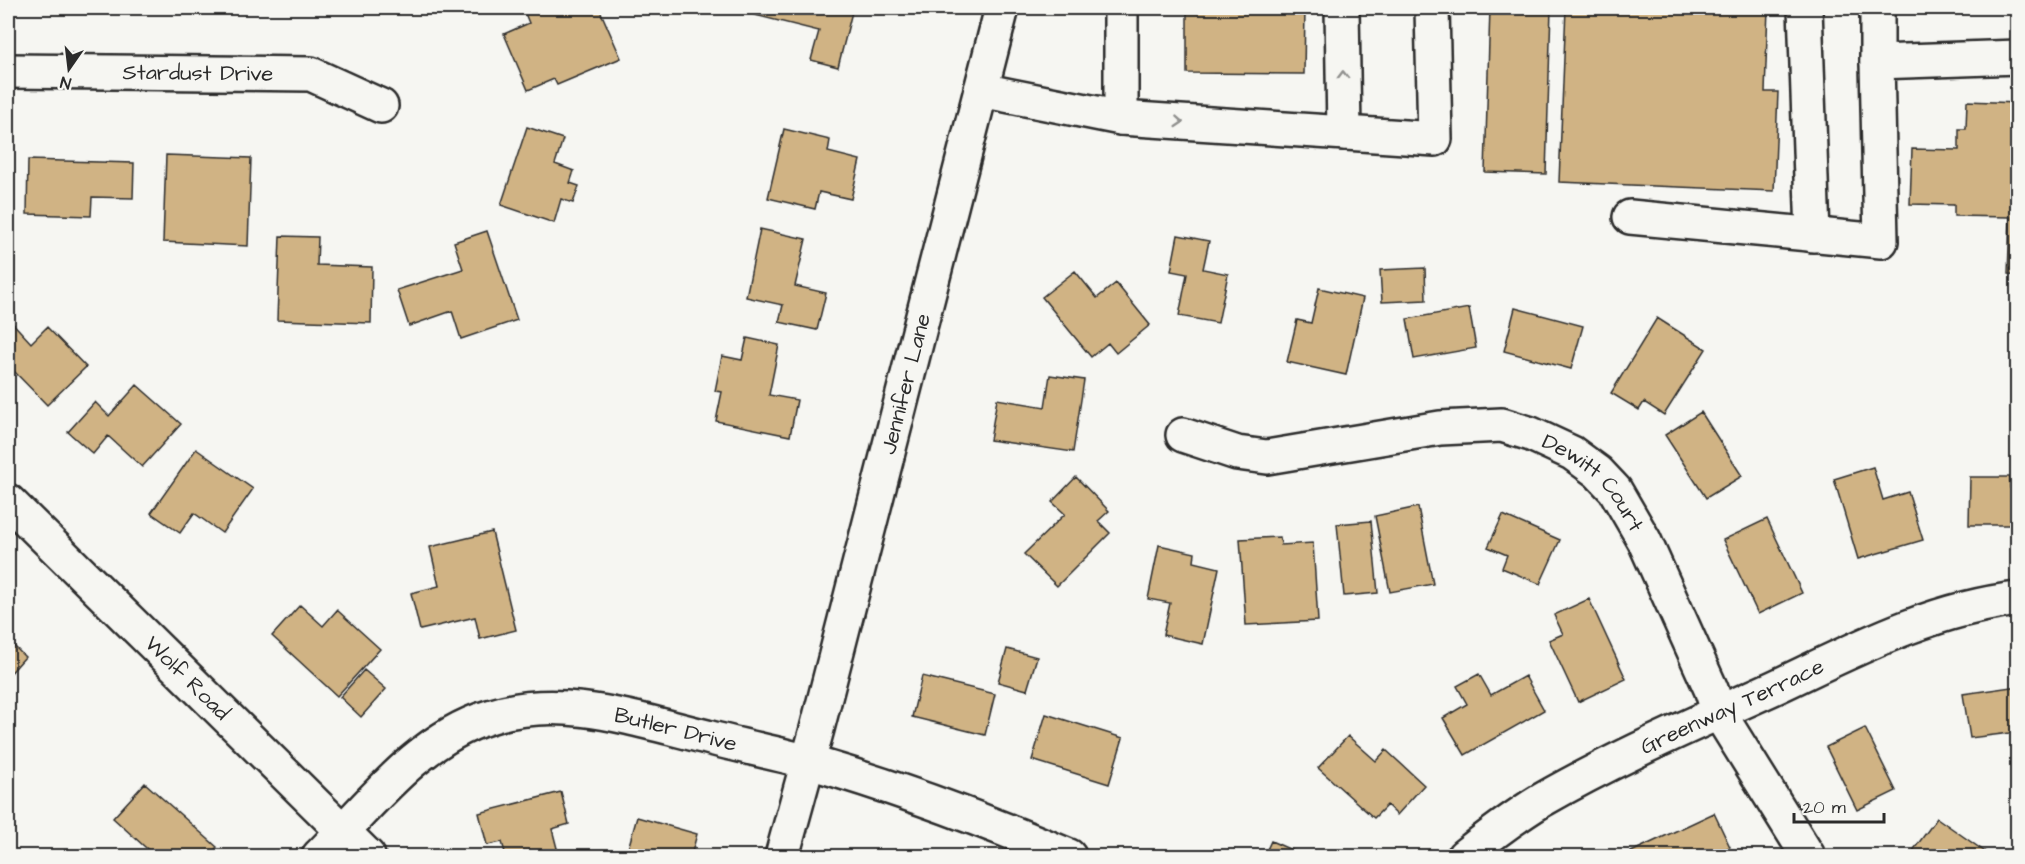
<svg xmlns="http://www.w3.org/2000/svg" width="2025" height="864" font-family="'Architects Daughter',sans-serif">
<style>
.building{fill:#d0b384;stroke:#2b2b2b;stroke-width:1.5}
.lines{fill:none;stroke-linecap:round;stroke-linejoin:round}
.minor-casing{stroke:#2b2b2b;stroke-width:38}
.minor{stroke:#f6f6f2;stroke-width:33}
.oneway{stroke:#90908e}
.labels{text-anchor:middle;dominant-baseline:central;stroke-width:4.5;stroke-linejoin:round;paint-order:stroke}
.street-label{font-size:22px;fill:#2b2b2b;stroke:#f6f6f2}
</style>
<rect width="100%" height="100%" fill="#f6f6f2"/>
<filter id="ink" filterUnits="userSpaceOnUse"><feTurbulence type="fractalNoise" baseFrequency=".0167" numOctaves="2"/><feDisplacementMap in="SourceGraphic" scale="12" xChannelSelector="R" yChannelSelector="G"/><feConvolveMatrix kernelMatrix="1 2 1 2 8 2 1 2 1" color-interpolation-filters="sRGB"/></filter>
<g filter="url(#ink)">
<path class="building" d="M533 8H599L621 58 557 85 554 79 528 90 504 34 529 23 524 11Z
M740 8H853L838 67 811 60 819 31 739 11Z
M1187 8H1305L1304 74 1187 73Z
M1490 8H1551L1546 174 1485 172Z
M1566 8H1768L1765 92H1778L1774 191 1559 182Z
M1967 101 2018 103V275L2008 274 2010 217 1954 216V205L1910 204 1912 149 1959 150V129H1966Z
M527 127 563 139 555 164 574 171 570 183 579 186 573 203 561 199 554 223 501 205Z
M784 129 830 140 828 152 860 160 851 199 819 192 815 209 768 198Z
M166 155 251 158 248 246 163 242Z
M28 160 134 163 133 198 92 197 91 216 27 214Z
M760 229 806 239 795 286 826 293 817 330 779 322 783 305 746 297Z
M487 231 517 320 461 339 452 311 409 326 397 290 463 269 454 242Z
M1178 235 1209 241 1203 269 1228 274 1218 323 1179 316 1187 274 1171 271Z
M280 236 318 237 317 265 372 267 371 323 277 320Z
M1425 268 1426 300 1382 302 1380 270Z
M1075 271 1097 298 1116 283 1150 325 1116 353 1108 343 1091 357 1042 297Z
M1319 288 1363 298 1346 375 1287 362 1297 320 1311 323Z
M1469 308 1476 348 1414 359 1407 319Z
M1515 308 1583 326 1571 369 1504 351Z
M8 318 31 343 47 327 86 367 47 405 8 365Z
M1657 318 1706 349 1664 415 1644 402 1639 410 1611 393Z
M747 338 779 345 769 395 797 400 790 436 716 421 722 392 715 391 722 356 742 360Z
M1050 375 1084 380 1073 452 990 440 997 399 1045 407Z
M137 385 181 424 142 467 108 436 93 454 68 432 95 402 109 416Z
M1701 412 1742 476 1706 498 1665 435Z
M196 449 253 489 222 533 194 513 180 533 151 513Z
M1873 467 1883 500 1908 492 1923 540 1858 559 1834 479Z
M1076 477 1109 511 1098 521 1110 533 1057 586 1024 554 1065 514 1052 502Z
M1970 477H2010V488H2018V525H1969Z
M1418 507 1433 584 1390 592 1375 516Z
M1503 515 1560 540 1540 584 1502 568 1507 555 1488 547Z
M1767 519 1802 593 1758 614 1723 540Z
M1371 521 1378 593 1344 596 1337 524Z
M492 532 516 630 480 639 475 617 420 630 411 593 439 586 430 547Z
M1280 537 1281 545 1313 543 1318 621 1246 625 1240 539Z
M1159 545 1195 553 1194 562 1219 568 1203 644 1163 635 1170 603 1148 599Z
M1589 599 1626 679 1578 702 1549 640 1563 634 1554 615Z
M300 605 323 626 337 610 380 649 337 696 272 636Z
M8 640 25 657 8 676Z
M1007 649 1037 657 1027 690 998 682Z
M364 670 386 689 361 717 340 697Z
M1479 674 1491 695 1525 676 1544 710 1465 755 1443 718 1467 704 1457 686Z
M922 676 995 694 985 735 912 717Z
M2018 686V732L1970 738 1963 694Z
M1046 714 1123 738 1109 784 1032 760Z
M1865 728 1896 791 1857 810 1826 747Z
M1348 736 1376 761 1386 750 1424 785 1397 815 1387 805 1374 818 1318 768Z
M145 783 217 847 209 856H155L113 818Z
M561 792 569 824 552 829 559 856H506L502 842 487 845 479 813Z
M1714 813 1730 847 1710 856H1630L1629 853Z
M637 817 697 834 691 856H626Z
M1937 818 1991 856H1919L1912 852Z
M1271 841 1305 856H1264Z"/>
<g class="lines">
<defs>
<g id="minor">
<path d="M1121 8V118"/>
<path d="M1342 8 1344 133"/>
<path d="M1805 8 1813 235"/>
<path d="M1877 8V62"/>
<path id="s1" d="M8 71 311 74 381 106"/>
<path d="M981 90 1121 118 1435 139 1432 8"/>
<path d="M1630 217 1881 241 1877 62 2018 57"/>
<path id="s2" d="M1183 435 1237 453 1267 457 1440 428 1502 425 1531 434 1572 453 1598 472 1615 490 1644 540 1711 689 1719 713 1808 856"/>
<path id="s3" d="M8 501 368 856"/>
<path id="s4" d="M319 856C369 806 418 739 489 717 562 693 636 720 707 737 741 746 775 753 809 762 898 788 984 820 1069 856"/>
<path id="s5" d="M782 856 817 729 1002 8"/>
<path id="s6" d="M1464 856C1489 836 1514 817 1542 800 1615 758 1694 724 1771 689 1850 652 1929 609 2018 599"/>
</g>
</defs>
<use href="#minor" class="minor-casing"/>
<use href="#minor" class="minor"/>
</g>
<defs><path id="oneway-chevron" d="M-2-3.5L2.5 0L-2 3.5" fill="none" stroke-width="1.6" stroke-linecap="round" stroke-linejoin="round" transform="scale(1.5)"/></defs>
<g class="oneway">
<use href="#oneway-chevron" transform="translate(1343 75) rotate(-91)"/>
<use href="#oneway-chevron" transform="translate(1179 122) rotate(4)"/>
</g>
</g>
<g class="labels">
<g class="street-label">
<text stroke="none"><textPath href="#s1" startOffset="190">Stardust Drive</textPath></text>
<text stroke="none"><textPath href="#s5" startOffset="488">Jennifer Lane</textPath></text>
<text stroke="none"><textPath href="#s2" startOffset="436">Dewitt Court</textPath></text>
<text stroke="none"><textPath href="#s3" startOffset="252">Wolf Road</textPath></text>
<text stroke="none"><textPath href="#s6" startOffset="308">Greenway Terrace</textPath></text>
<text stroke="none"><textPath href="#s4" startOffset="412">Butler Drive</textPath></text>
</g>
</g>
<rect width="2025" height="864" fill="none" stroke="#f6f6f2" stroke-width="30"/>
<rect x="15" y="15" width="1995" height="834" fill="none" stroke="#2b2b2b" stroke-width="2" filter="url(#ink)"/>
<g transform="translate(69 69) rotate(194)" stroke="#f6f6f2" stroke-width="4.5" paint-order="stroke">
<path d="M0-4.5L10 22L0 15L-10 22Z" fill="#2b2b2b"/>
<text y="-9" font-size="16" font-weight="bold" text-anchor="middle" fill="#2b2b2b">N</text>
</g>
<path d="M1794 813v9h90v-9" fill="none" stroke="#2b2b2b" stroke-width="3"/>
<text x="1803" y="813" font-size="18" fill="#2b2b2b" stroke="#f6f6f2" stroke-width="4.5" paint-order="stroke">20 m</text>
</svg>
